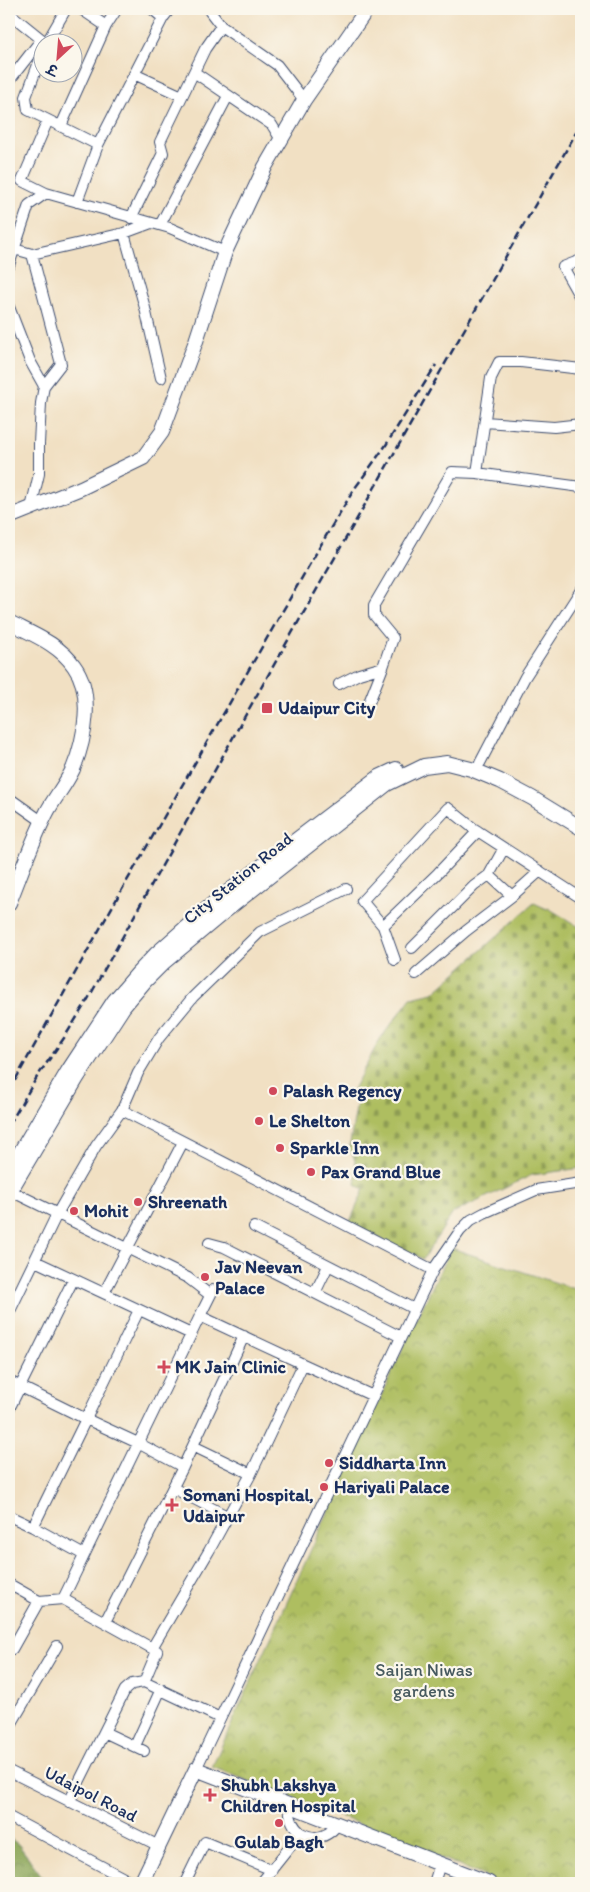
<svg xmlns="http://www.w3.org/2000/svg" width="590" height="1892" font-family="Itim,'Playpen Sans Deva',sans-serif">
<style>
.forest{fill:url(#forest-crowns);stroke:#526a5a}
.cemetery{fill:url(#cemetery-stones);stroke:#647660}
.park{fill:url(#park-crowns);stroke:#647660}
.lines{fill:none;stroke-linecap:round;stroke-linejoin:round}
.minor-casing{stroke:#3b4a6d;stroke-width:12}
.major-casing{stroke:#3b4a6d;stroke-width:16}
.minor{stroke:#fff;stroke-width:10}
.major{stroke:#fff;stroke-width:14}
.rail{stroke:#1b2f5e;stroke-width:2.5;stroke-dasharray:8 4;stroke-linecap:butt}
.poi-dot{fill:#d1495b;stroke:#fbf7ec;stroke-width:2}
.labels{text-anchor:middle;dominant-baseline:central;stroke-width:4.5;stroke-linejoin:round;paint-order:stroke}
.poi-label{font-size:18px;font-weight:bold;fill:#1b2f5e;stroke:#fbf7ec;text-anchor:start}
.street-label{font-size:18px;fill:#1b2f5e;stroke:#fbf7ec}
.park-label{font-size:18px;fill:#475a5f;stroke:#fbf7ec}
</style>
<defs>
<pattern id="forest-crowns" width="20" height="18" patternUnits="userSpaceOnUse" patternTransform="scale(1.25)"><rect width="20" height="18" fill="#8aa557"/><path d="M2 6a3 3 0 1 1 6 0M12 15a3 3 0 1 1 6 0" fill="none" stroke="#70874b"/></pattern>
<pattern id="cemetery-stones" width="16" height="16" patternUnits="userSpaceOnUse" patternTransform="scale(1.25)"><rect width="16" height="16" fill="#aebe61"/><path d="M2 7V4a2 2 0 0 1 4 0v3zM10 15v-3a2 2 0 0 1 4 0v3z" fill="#8d9b53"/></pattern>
<pattern id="park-crowns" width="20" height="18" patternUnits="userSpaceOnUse" patternTransform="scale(1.25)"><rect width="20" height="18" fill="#aebe61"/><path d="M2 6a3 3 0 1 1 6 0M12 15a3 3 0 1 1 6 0" fill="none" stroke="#8d9b53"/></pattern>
</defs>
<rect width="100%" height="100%" fill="#fbf7ec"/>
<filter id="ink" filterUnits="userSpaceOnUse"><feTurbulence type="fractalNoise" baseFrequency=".02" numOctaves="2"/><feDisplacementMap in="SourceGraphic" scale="10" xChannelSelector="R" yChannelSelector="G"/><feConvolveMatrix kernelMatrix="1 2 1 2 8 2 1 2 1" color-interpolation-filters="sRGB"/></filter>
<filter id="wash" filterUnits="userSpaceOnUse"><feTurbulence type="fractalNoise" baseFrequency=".0096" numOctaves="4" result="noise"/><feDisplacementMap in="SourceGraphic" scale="20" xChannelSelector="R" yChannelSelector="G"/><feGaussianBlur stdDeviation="1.12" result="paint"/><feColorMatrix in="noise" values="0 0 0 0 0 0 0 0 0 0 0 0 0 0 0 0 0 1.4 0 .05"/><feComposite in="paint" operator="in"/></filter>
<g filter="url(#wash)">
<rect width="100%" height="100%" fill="#f1e0c3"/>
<path class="forest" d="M9 1838 18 1844 47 1883H9Z"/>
<path class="cemetery" d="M534 903 547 909 548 908 581 928V1168L532 1175 453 1213 423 1259 349 1224 364 1189 355 1184C357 1172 357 1158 349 1149L358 1097 350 1095 380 1039 411 998 433 993Z"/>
<path class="park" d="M451 1248 581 1291V1883H501L318 1807 212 1767 407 1339Z"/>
</g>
<g filter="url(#ink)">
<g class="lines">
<defs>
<path id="minor" d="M81 9 106 26
M152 9 163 18
M208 9 221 26 277 65 304 100
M9 13 45 42
M47 42 66 9
M42 54 26 97 28 110 98 145
M194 72 272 125 281 140
M134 74 182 96
M9 81 41 40
M48 120 22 181 46 193 170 228 225 252
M61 126 106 26 117 9
M77 202 98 145 163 18 170 9
M131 218 163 153 160 142 205 49 221 26
M160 225 228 96
M124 233 145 308 161 378
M14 249 32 254 124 233 151 223
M581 260 563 267 581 299
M9 265 29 205 46 193
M9 307 30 361 44 386
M485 422 554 427 581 424
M477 473 581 487
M31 508 39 474V444L41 403 44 386 61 364 32 254
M383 667 393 638 374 615V605L452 472 477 473 491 378 499 362H521L581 369
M339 684 359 674 383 667 366 710
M480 763 525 677 581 590
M9 798 43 822
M489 875 504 848
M383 926 438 873 478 831
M412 948 474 886 489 875 512 896 540 871
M395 960 383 926 362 901 448 808 473 828 581 898
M416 974 466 931 512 896
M122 1110 433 1270
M9 1190 188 1278 210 1295
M254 1227 414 1309
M209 1243 224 1247 401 1337
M35 1261 191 1334
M104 1293 183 1142
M315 1293 328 1266
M139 1310 86 1419 138 1443 183 1467 244 1336
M9 1313 57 1214 96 1146 122 1110 138 1073 159 1038 193 997 260 932 346 889
M200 1316 213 1290
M9 1381 86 1419 33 1527 9 1516
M9 1409 73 1280
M193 1446 251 1474 303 1364 373 1396
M173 1488 227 1516
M33 1527 84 1555
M9 1584 39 1601 63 1599 200 1316 303 1364
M63 1599 157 1651 144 1682 220 1718
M105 1622 183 1467
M9 1648 12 1649 39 1601
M152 1648 209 1551 251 1474
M9 1728 57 1646
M104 1732 144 1751
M135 1746 161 1689
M196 1769 433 1270 460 1231 471 1220 484 1213 536 1190 581 1183
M9 1771 159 1846
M69 1802 125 1690 132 1684 144 1682
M290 1806C289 1817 292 1826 301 1833
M9 1817 133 1883
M185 1883 205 1842 272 1870
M261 1883 301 1833C316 1841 328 1837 338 1824
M434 1883 440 1864"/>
<path id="major" d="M9 517 81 488 143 458 162 432 196 341 225 252 265 167 304 100 367 9
M9 622C32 634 59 644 74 666 94 693 85 740 73 769 66 784 55 797 47 812 32 841 21 873 9 903
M9 1171 68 1071 114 1001 138 973 156 954 216 901 379 777 396 769
M9 1193 77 1078 124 1006 145 981 164 962 224 912 387 784 424 766 447 763 471 769 500 781 532 798 581 828
M141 1883 196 1769 489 1883"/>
</defs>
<use href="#minor" class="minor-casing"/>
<use href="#major" class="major-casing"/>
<use href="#minor" class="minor"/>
<use href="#major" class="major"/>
<path class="rail" d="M9 1091 116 900 330 529 355 488 386 445 436 365
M9 1125 37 1077 64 1038 87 1001 241 723 581 124"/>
</g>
</g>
<g class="poi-dot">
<rect x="261" y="702" width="12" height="12" rx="2.5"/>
<circle cx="273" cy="1091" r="5"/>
<circle cx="259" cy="1121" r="5"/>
<circle cx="280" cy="1148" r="5"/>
<circle cx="311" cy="1172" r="5"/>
<circle cx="138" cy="1202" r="5"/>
<circle cx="74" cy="1211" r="5"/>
<circle cx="205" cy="1277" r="5"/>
<path d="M161.5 1359.5h5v5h5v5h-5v5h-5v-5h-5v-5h5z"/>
<circle cx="329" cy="1463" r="5"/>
<circle cx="324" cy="1487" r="5"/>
<path d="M169.5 1497.5h5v5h5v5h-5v5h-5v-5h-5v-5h5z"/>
<path d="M207.5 1787.5h5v5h5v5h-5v5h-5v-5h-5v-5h5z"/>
<circle cx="279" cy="1823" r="5"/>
</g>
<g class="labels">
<g class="poi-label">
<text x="278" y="708">Udaipur City</text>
<text x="283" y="1091">Palash Regency</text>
<text x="269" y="1121">Le Shelton</text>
<text x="290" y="1148">Sparkle Inn</text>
<text x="321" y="1172">Pax Grand Blue</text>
<text x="148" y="1202">Shreenath</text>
<text x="84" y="1211">Mohit</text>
<text x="215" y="1267">Jav Neevan<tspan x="215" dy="21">Palace</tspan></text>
<text x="175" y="1367">MK Jain Clinic</text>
<text x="339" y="1463">Siddharta Inn</text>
<text x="334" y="1487">Hariyali Palace</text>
<text x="183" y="1495">Somani Hospital,<tspan x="183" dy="21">Udaipur</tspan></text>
<text x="221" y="1785">Shubh Lakshya<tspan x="221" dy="21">Children Hospital</tspan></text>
<text x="279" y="1842" text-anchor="middle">Gulab Bagh</text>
</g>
<g class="street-label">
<text transform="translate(238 878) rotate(-39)">City Station Road</text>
<text transform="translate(91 1794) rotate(27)">Udaipol Road</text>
</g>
<g class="park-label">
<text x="424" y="1670">Saijan Niwas<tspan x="424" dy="21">gardens</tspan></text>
</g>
</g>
<rect width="590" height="1892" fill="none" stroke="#fbf7ec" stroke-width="30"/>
<g transform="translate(58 58) rotate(206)"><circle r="24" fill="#fbf7ec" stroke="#a1a7b3"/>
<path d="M0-4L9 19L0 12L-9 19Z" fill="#d1495b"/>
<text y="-8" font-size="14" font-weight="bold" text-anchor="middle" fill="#1b2f5e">उ</text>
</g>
</svg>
